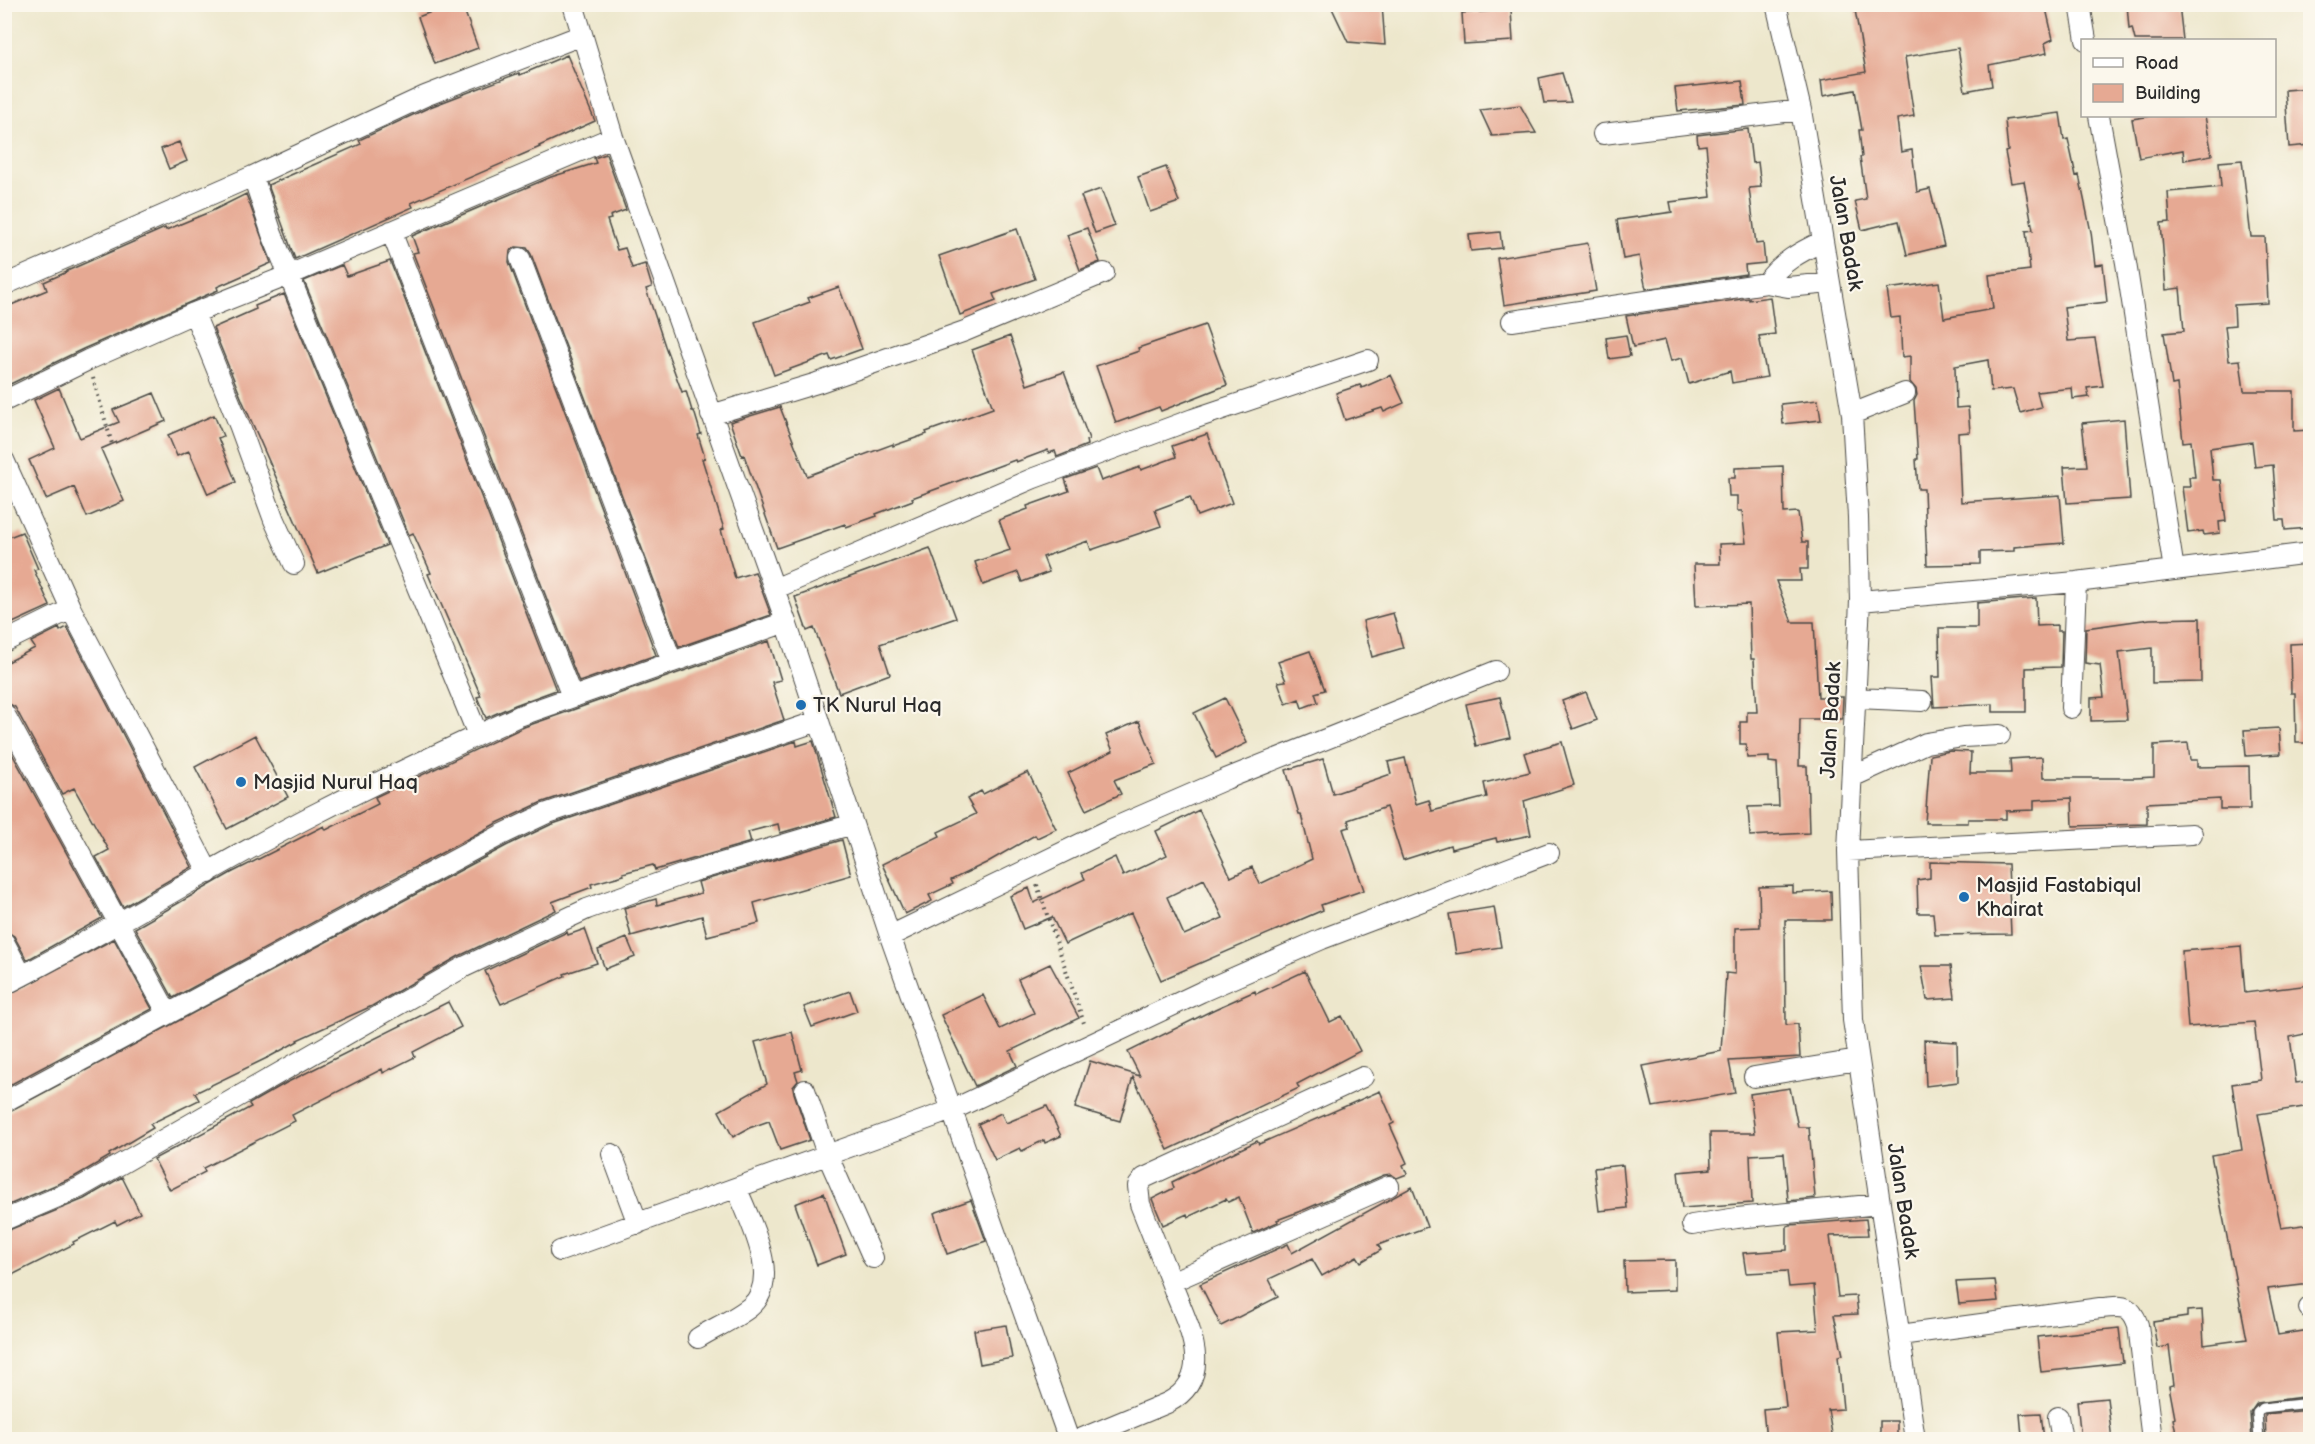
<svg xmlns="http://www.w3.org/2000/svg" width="2315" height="1444" font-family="'Balsamiq Sans',sans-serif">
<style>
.building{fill:#e6a993;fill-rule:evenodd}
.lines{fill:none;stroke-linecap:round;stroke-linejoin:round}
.lane-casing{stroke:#484743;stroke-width:12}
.street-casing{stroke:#484743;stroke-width:22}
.path{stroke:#484743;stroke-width:4;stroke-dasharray:1.5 4.5;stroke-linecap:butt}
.lane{stroke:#fff;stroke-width:9}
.street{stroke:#fff;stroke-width:20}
.poi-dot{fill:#1f6fb2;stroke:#fbf7ec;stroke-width:2}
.labels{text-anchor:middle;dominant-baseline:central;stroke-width:4.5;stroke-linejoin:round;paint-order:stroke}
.street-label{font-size:21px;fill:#2b2b2b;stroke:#fbf7ec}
.poi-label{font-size:21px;fill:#2b2b2b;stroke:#fbf7ec;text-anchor:start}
</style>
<rect width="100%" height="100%" fill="#fbf7ec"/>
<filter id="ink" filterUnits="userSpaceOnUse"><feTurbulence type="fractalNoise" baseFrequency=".0167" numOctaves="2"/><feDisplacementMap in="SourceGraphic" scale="12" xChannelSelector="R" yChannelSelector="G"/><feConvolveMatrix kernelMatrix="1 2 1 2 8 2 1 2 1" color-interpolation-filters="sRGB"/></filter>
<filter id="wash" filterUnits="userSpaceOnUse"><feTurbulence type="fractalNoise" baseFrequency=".008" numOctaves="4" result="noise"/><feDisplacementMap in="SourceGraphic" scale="24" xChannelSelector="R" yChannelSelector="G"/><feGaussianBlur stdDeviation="1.35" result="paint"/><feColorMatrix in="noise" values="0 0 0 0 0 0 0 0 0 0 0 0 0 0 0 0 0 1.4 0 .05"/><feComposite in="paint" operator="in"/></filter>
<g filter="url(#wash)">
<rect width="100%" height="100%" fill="#ede7cc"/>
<g id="blocks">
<path class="building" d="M452 4H462L478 48 435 64 418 17Z
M1330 4H1382L1385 45 1348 42Z
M1887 4H2045L2053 39 2045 43 2047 53 1989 65 1992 86 1965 91 1958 48 1905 57 1914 116 1897 119 1901 152 1912 150 1917 192 1930 189 1944 246 1907 255 1899 221 1862 230 1855 201 1866 199 1860 157H1862L1859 130H1862L1855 90 1823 96 1821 80 1866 72 1855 10Z
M2127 4H2179L2183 40H2135L2132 28 2129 29Z
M1511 10 1513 41 1464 44 1462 13Z
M567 55 595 121 539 146 540 147 411 203 413 207 295 259 268 185 361 144 359 140 430 107 519 73 520 75Z
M1562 73 1571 102 1544 103 1539 78Z
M1742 81 1745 105 1678 111 1675 88Z
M2310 88V145L2289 147 2285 90Z
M1520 105 1536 133 1492 136 1480 110Z
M2060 113 2064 140 2068 139 2076 176 2079 175 2091 232 2095 265 2103 264 2107 302 2064 307 2068 341 2095 339 2103 386 2087 388 2089 397 2073 399 2072 388 2037 392 2041 407 2020 413 2013 389 1991 391 1988 360 1955 366 1956 408 1968 407 1970 432 1958 433 1961 502 2060 495 2064 543 2014 547V551L1980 552V564L1927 565 1924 489H1918L1916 459H1918L1914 401 1917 395 1916 389 1910 382V356L1902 357 1900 317 1891 318 1887 289 1939 282 1944 318 1993 309 1989 275 2030 270 2026 231 2033 230 2024 181 2011 183 2005 152 2008 151 2005 120Z
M2152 116H2205L2212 155 2184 160 2183 150 2139 158 2132 119Z
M1748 129 1752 163 1758 162 1761 187 1749 188 1756 244 1763 243 1765 263 1745 265 1746 274 1646 289 1639 256 1623 259 1617 220 1672 212 1670 202 1711 197 1706 145 1698 146 1697 135Z
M179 142 187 161 169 169 161 149Z
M606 154 626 210 610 216 611 219 607 220 617 250 625 248 632 268 645 264 652 287 646 289 665 346 682 392 686 391 692 411H694L701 434 698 435 705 458 702 459 724 529 721 530 735 578 755 572 771 615 679 647 531 254 527 248 516 247 510 251 509 262 656 655 579 682 413 253 418 252 412 236 551 177 596 163 594 158Z
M2242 160 2251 237H2265L2268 303 2234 305 2235 325 2225 326 2229 361 2240 360 2244 391H2294V431L2310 430V457L2305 458 2308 493 2310 492V519H2308L2309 528 2285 530 2284 520H2277L2273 465 2255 467 2252 442 2210 448 2213 480H2221L2226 521 2219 522 2220 533 2204 535 2203 531 2188 533 2182 487H2190L2189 477H2195L2191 441 2183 442 2177 384 2172 385 2164 333 2184 331 2180 288 2166 290 2161 223 2170 222 2168 192 2221 187 2219 162Z
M1166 167 1179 202 1150 212 1138 177Z
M1101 189 1115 226 1095 233 1081 196Z
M246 194 271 263 217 287 218 290 83 349 4 387V308L47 290 44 282 67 272V271L165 228 166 230 212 211Z
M1087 228 1100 262 1080 270 1067 235Z
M1017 229 1035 279 993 294 996 301 960 315 939 256Z
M1500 232 1502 248 1471 251 1469 235Z
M1588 243 1596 291 1504 305 1497 258Z
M390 261 556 690 515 705 486 718 477 697 481 696 428 574 431 573 413 533 409 535 304 281 342 265 347 276Z
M839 287 862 349 831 360 829 355 774 375 755 322 810 302 808 298Z
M284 294 387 545 318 573 243 402 213 328 256 309 255 306Z
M1770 297 1775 334 1759 336 1767 377 1732 383 1730 371 1689 384 1682 358 1671 361 1665 340 1633 347 1626 316 1749 298V300Z
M1205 325 1227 385 1161 411 1159 407 1116 423 1096 366 1139 351 1138 348Z
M1626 335 1630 356 1609 359 1606 338Z
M1010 336 1027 385 1064 372 1089 439 1086 440 1087 445 1057 457 1055 451 1049 453 1048 450 1016 462 1015 460 912 498 913 500 876 514 877 516 846 527 845 524 777 548 744 455 742 456 730 422 780 407 807 476 893 444V446L927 434 926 432 993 408 972 350Z
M1391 375 1404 403 1384 412 1382 408 1345 420 1336 393 1360 385 1362 388Z
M59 388 80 438 119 422 113 410 154 393 166 421 101 449 124 501 87 517 74 487 46 499 29 460 55 448 34 400Z
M1818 400 1821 420 1783 424 1781 404Z
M214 415 223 436 218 438 236 482 208 494 189 451 177 456 168 435Z
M2124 419 2130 499 2067 503 2064 467 2087 466 2082 423Z
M1207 434 1232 503 1197 516 1190 497 1155 510 1161 526 1091 550 1088 541 1043 557 1049 572 1022 582 1018 572 983 585 975 562 1010 550 999 520 1028 509 1027 506 1069 491 1065 479 1096 468 1101 481 1140 467 1141 470 1176 457 1172 446Z
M1783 466 1784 513 1798 512 1802 542H1808V569H1800L1801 581H1776L1792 622H1814L1818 697H1843L1842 719H1800L1799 766H1807L1809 833 1750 836 1748 807 1779 806 1777 763 1769 762V757L1747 758 1746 744H1740V722H1747V712H1757L1754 659H1751L1749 604 1696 606 1694 564H1720L1719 544 1746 543 1742 511H1737V496H1729L1728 478H1735V468Z
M22 532 38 569 34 570 50 606 4 627V539Z
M930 548 956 618 880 644 890 674 839 693 814 628 807 631 795 597Z
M2036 598 2037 626 2057 625V631H2062L2061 667 2026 668V712H1993V704L1934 707 1932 677H1940L1939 628H1977V603Z
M1393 613 1403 648 1372 657 1363 621Z
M2200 618 2201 682 2152 683V648L2119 652 2127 720 2091 721V698L2104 697 2100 665 2085 663 2086 628 2150 619Z
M67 627 192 867 123 907 96 857 109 850 74 788 62 794 15 707 4 701V664L35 648 31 642 59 628 60 631Z
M769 641 781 680 772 682 784 720 540 803 495 824 173 998 135 928 231 873 324 826 326 830 378 804 375 797 524 727Z
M2310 643V743H2296L2295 693H2291L2290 644Z
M1310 651 1325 690 1315 693 1318 702 1302 708 1299 699 1286 704 1278 682 1286 681 1278 662Z
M1586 692 1597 720 1573 729 1562 701Z
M1500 697 1510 738 1476 746 1466 704Z
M1225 698 1247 743 1216 758 1194 713Z
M1139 721 1156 764 1114 780 1121 794 1086 810 1068 773 1113 751 1106 735Z
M2279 728 2281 754 2246 756 2244 730Z
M255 735 288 797 227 829 195 767Z
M4 739 102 918 27 960 14 936 4 930Z
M796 741 797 746 813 741 836 817 780 833 778 824 748 832 751 842 655 870 653 865 623 873 624 875 591 884 592 887 552 902 556 910 459 956 372 1006 297 1040 298 1041 269 1057 195 1093 199 1100 150 1124 153 1128 109 1154 110 1156 74 1177 4 1207V1114L506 846 550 825Z
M1562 742 1574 785 1524 801 1531 835 1497 842 1496 838 1451 849 1450 845 1403 860 1386 807 1348 820 1350 827 1343 829 1364 890 1321 905 1323 910 1161 980 1131 913 1065 944 1052 917 1023 929 1010 896 1029 888 1034 903 1085 879 1082 873 1115 857 1123 876 1167 855 1156 831 1199 810 1231 877 1252 867 1260 884 1312 859 1301 814H1299L1286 770 1323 759 1333 794 1391 774 1388 762 1405 758 1416 804 1429 800 1432 811 1487 797 1484 783 1530 772 1524 753ZM1204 879 1223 918 1184 935 1167 897Z
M2188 743 2190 760H2197V767L2249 766 2250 809H2220V799L2147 803V824L2073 826 2072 798 2034 800V810L2006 811V819H1968V823H1925L1930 755 1950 751 1971 752 1970 773H2011L2010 759 2042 757 2043 778H2135L2154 777V745Z
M1028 772 1056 829 1037 838 1035 835 986 863 951 880 953 884 929 895 932 901 905 914 882 864 940 836 938 832 976 814 967 799 981 791 983 794Z
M842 840 851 875 754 903 759 923 707 936 702 916 631 936 624 908 656 899 657 905 701 893 698 882Z
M1930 862 2008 864 2011 934 1935 935 1933 913H1918L1917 880 1930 878Z
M1793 886V893L1831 891 1832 920H1785L1786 1025 1798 1024 1800 1057 1729 1061 1735 1093 1653 1107 1643 1066 1721 1051 1726 973 1735 974V928L1760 927 1759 887Z
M1494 907 1501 947 1456 954 1449 914Z
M585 929 597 963 564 974 565 976 501 1004 485 971 567 932 568 935Z
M627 938 635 957 605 969 598 950Z
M114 939 152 1009 4 1088V997Z
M2241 946 2245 993 2310 985V1033L2290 1037 2296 1083 2310 1081V1106L2258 1114 2281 1228 2310 1224V1284L2268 1289 2278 1335 2310 1330V1396L2257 1403 2250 1413 2252 1440H2178L2173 1419 2175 1418 2169 1386 2174 1385 2169 1346 2157 1348 2153 1322 2187 1317V1311L2202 1310 2204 1345 2247 1339 2211 1155 2242 1150 2232 1084 2261 1080 2254 1022 2188 1027 2182 951Z
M1050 964 1079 1018 1010 1051 1017 1066 975 1086 941 1015 983 995 1000 1029 1034 1013 1018 979Z
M1921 966H1951L1955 998 1927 1000Z
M1305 971 1330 1022 1342 1016 1360 1051 1297 1084 1299 1088 1168 1150 1133 1077 1120 1121 1075 1108 1090 1061 1140 1076 1128 1052 1215 1009 1255 991 1256 994Z
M850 991 857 1011 812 1027 804 1007Z
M448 1002 461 1027 413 1052 415 1057 383 1073 382 1069 292 1115 295 1121 203 1168 205 1172 170 1190 154 1159 251 1107 249 1104 286 1083Z
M792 1032 802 1070 795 1072 798 1081 793 1087 794 1093 810 1140 780 1150 769 1121 749 1128 733 1137 719 1111 767 1084 755 1042Z
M1924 1040 1957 1042 1958 1082 1926 1086Z
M1790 1088 1798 1127H1809L1815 1198 1788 1201 1784 1153 1750 1155 1752 1203 1682 1208 1678 1172 1711 1169 1710 1133H1755L1750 1094Z
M1380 1091 1394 1123 1390 1125 1407 1163 1403 1165 1407 1174 1397 1178 1391 1174 1384 1175 1306 1209 1277 1220 1278 1222 1253 1233 1239 1197 1228 1202 1226 1199 1188 1217 1187 1214 1163 1225 1152 1199 1174 1188 1172 1182 1257 1141 1259 1144Z
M1047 1106 1061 1136 1045 1143 1044 1140 1022 1151 1020 1148 995 1160 978 1124 1001 1113 1006 1123Z
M1623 1165 1627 1208 1599 1211 1594 1168Z
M122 1177 140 1213 117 1225 115 1221 73 1242 74 1244 4 1279V1232L84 1199Z
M1412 1187 1427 1227 1378 1245 1381 1250 1361 1262 1357 1256 1322 1276 1312 1259 1269 1279 1278 1297 1221 1326 1200 1284 1288 1244 1292 1253Z
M824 1193 846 1254 817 1265 795 1204Z
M971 1200 986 1241 947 1254 934 1213Z
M1866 1219 1868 1235 1830 1236 1838 1297 1856 1296 1858 1314 1834 1315 1843 1355 1838 1356 1843 1409 1828 1410 1833 1440H1766L1763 1409 1786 1407 1778 1332 1818 1330 1814 1285 1789 1287 1787 1271 1746 1273 1743 1253 1787 1250V1226L1790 1225Z
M1675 1260V1290L1625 1292 1624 1261Z
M1995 1280 1998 1301 1959 1304 1956 1282Z
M1006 1325 1012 1358 980 1364 974 1330Z
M2119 1328 2123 1363 2041 1372 2037 1337Z
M2107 1398 2112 1440H2081L2077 1401Z
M2310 1410V1440H2266L2265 1414Z
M2041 1413 2044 1440H2026V1436H2022L2020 1414Z
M1880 1421H1897V1437H1880Z"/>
</g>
</g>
<g filter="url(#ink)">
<use href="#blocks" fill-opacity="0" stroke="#484743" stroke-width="1.5"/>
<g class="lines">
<defs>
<path id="lane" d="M2259 1440 2257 1413 2262 1408 2310 1403"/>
<path id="street" d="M573 4 613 137 786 622 890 936 1069 1440
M1776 4 1801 110 1852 414 1858 517 1860 601 1848 851 1853 1020 1915 1440
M2080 4 2086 40
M1603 134 1801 110
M253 176 272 234 478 735
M391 231 572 697
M520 258 672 662
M1766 283 1788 287 1830 283
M4 285 253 176 425 96 582 35
M194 313 240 427 274 520 294 564
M1512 321 1766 283C1781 262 1800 252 1823 241
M4 401 88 360 194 313 289 275 613 137
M1852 414 1905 393
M711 415 817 383 965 331 1104 273
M4 460 71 609 209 873
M2174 570 2310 553
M774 589 1034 478 1193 419 1368 360
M1860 601 2076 582 2174 570 2126 263 2099 116
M4 642 71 609
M1857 698 1922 701
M2071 708 2076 582
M4 713 168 1014
M1852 777 1926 743 1963 737 2000 735
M1848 851 2192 834
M890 936 1111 829 1226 779 1496 671
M4 942 22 976
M4 985C111 931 212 866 319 812 385 778 452 747 519 716L786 622
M1754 1077 1858 1060
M805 1090 827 1154 873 1258
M4 1102 501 835 545 814 818 721
M612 1154 638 1224
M4 1220 79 1188 464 967 587 909 681 875 853 824
M1692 1225 1737 1218 1880 1204
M560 1251 952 1110 1201 992 1322 939 1549 853
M1171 1282 1140 1204 1138 1186 1144 1178 1363 1077
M2309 1308 2310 1307
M1900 1335 2100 1308C2121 1307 2130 1302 2138 1325L2152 1440
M698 1338C714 1328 735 1319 750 1307 783 1280 749 1220 737 1189
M2058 1417 2062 1440
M1078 1440 1167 1403C1219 1376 1186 1323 1171 1282L1389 1186"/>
</defs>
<use href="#lane" class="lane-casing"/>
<use href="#street" class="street-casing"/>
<path class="path" d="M93 378 112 444
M1037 885 1085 1026"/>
<use href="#lane" class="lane"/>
<use href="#street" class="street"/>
</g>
</g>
<g class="poi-dot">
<circle cx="801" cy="705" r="6"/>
<circle cx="241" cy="782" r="6"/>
<circle cx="1964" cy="897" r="6"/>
</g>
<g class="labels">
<g class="street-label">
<text transform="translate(1846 233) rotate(80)">Jalan Badak</text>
<text transform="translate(1831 720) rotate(-87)">Jalan Badak</text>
<text transform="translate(1903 1201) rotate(81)">Jalan Badak</text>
</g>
<g class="poi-label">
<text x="813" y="705">TK Nurul Haq</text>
<text x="253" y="782">Masjid Nurul Haq</text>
<text x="1976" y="885">Masjid Fastabiqul<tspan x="1976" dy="24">Khairat</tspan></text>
</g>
</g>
<rect width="2315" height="1444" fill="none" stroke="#fbf7ec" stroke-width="24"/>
<rect x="2081" y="39" width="195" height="78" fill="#fbf7ec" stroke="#a8a59f" stroke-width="1.5"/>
<rect x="2093" y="58" width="30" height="9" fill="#ffffff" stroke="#a8a59f" stroke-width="1.5"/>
<text x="2135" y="69" font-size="18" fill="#2b2b2b">Road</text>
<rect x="2093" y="84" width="30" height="18" fill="#e6a993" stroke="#a8a59f" stroke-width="1.5"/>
<text x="2135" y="99" font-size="18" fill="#2b2b2b">Building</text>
</svg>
